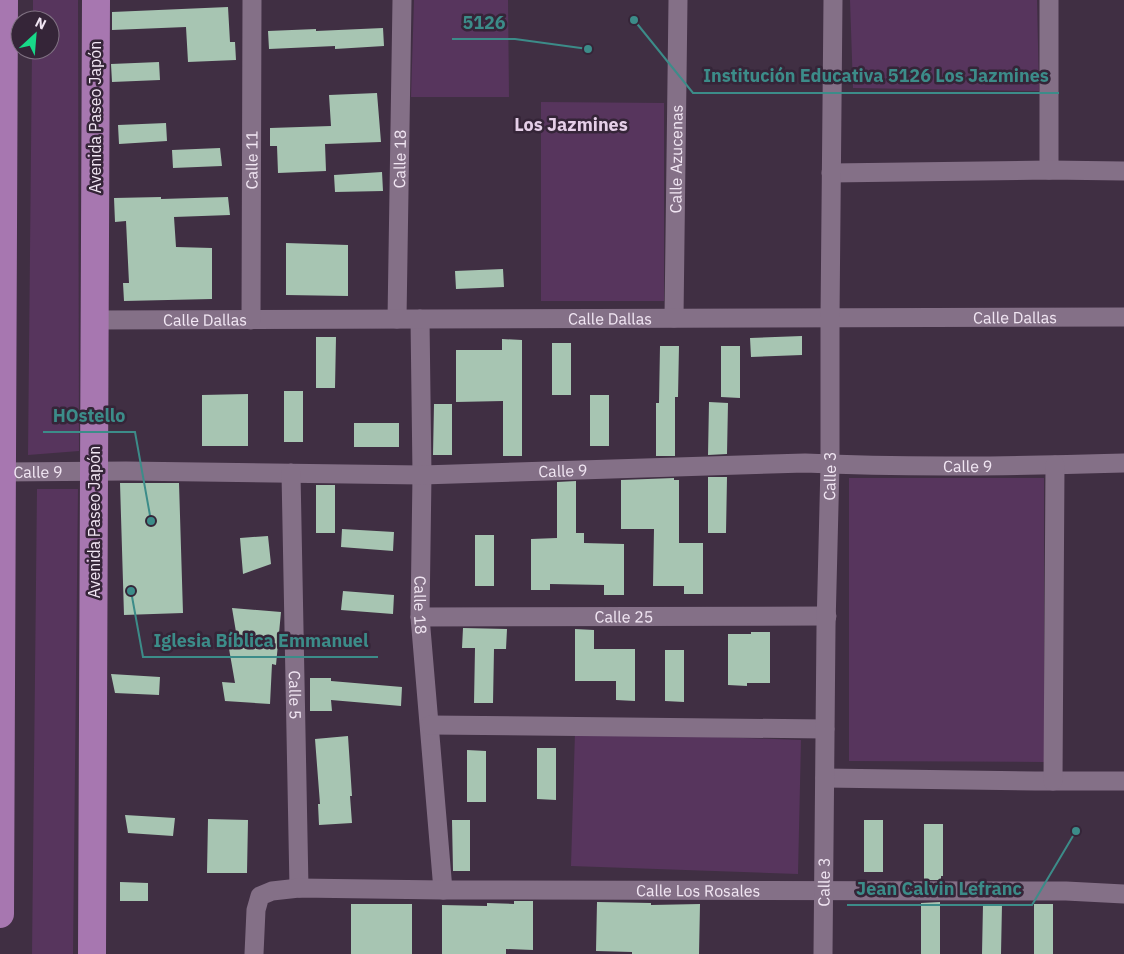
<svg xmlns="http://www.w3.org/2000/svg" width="1124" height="954" font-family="'IBM Plex Sans',sans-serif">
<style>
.green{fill:#57355d}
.building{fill:#a7c5b2}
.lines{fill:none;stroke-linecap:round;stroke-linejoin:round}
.minor{stroke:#847087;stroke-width:19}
.primary{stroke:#a777b0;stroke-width:28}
.labels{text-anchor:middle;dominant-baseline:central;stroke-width:5;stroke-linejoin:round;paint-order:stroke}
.street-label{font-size:16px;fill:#f1e6f3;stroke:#352538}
.neighbourhood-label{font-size:18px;font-weight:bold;fill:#e5cfe8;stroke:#352538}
.leader{fill:none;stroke:#3c8c89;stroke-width:2}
.callout-dot{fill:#3c8c89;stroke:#352538;stroke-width:2}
.callout-label{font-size:18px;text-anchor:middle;font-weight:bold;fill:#3c8c89;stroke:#352538;stroke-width:5;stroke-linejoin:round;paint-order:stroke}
</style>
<rect width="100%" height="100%" fill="#402f43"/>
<path class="green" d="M33 0H78L79 451 28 455 32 50H50V20H33Z
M414 0H508L509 97H411Z
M850 0H1037L1039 91 853 88Z
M541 102 664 103V301H541Z
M849 478H1044V762L849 761Z
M37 489H78L73 954H32Z
M575 732 801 740 798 874 571 866Z"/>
<path class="building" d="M228 7 230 42H235L236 60 188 62 186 27 112 30V12Z
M383 28 384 46 335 49V46L269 49 268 31 316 29V31Z
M159 62 160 80 112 82 111 64Z
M377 93 381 142 325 144 326 171 278 173 277 146H270V128L331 126 329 95Z
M166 123 167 141 119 144 118 125Z
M220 148 222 166 173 168 172 150Z
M382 172 383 191 335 192 334 175Z
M161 197V199L228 197 230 215 174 217 176 247 212 248V299L124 301 123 283H129L126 221 115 222 114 198Z
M286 243 348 245V296L286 295Z
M503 269 504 287 456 289 455 271Z
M802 336V355L751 357 750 338Z
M316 337H336L335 388H316Z
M502 339 522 340V456H503V401L456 402V350H502Z
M552 343H571V395H552Z
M660 346H679L678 397H675V456H656V403H659Z
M721 346H740V398L721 397Z
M284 391H303V442H284Z
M248 394V446H202V395Z
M590 395H609V446H590Z
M709 402 728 403 727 454 708 455Z
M434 404H452V455H433Z
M354 423H399V447H354Z
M708 477H727L726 533H708Z
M674 478V480H679V543H703V594H684V586H653L654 529H621V480Z
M576 481V533H584V543L624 544V595H604V585L550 584V590H531V539L557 538V482Z
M120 483H179L183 613 124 615Z
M316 485H335V533H316Z
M342 529 394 532 393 551 341 547Z
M475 535H494V586H475Z
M268 536 271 564 243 574 240 538Z
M343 591 394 595 393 614 341 610Z
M232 608 281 612 276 665 272 664 270 704 225 701 222 682 235 683 228 643 238 644Z
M463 628 507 629 506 649H494L493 703H474L475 648H462Z
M575 629 594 630V649H635V701L616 700V681H575Z
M751 632H770V683H747V686L728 685V634H751Z
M665 650H684V702L665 701Z
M111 674 160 677 159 695 115 693Z
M310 678H331V681L402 687 401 706 331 700 332 711H310Z
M348 736 352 796H350L352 823 319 825 318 804H320L315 739Z
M537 748H556V800L537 799Z
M467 750 486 751V802H467Z
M125 815 175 818 173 836 128 833Z
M208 819 248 820 247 873H207Z
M452 820H470V871H453Z
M864 820H883V872H864Z
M924 824H943V876H941V880H924Z
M120 882 148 883V901H120Z
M514 901H533V950L506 949V954H442V905L487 906V903L514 904Z
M597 902 651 903V905L700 904 699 954H632V952L596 951Z
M940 902V954H921V903Z
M351 904H412V954H351Z
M983 904H1002L1001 954H982Z
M1034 904H1053V954H1034Z"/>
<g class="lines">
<g class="minor">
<path d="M1049 0V170"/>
<path d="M831 173 1049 170 1124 171"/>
<path id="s1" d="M674 318 678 0"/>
<path id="s2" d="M397 319 402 0"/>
<path id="s3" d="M420 319 422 475 420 617 443 890"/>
<path id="s4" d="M95 320 1124 317"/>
<path id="s5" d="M251 320 252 0"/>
<path id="s6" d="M2 472 126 471 422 475 805 463C911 468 1018 466 1124 463"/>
<path id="s7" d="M291 473 299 888"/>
<path id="s8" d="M420 617 827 616"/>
<path d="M430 725 825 729"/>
<path d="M825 778 1035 781H1124"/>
<path d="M1053 781 1055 465"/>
<path id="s9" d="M254 954 256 910 260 896 272 891 299 888 443 890 1066 891 1124 894"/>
<path id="s10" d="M823 954 826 627 830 465V317L833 0"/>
</g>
<path class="primary" d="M0 914 4 0
M92 954 96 0"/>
</g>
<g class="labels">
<g class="street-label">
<text transform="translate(95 117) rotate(-90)">Avenida Paseo Japón</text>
<text stroke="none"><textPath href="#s2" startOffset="160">Calle 18</textPath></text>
<text stroke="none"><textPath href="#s1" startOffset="159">Calle Azucenas</textPath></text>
<text stroke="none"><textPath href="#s5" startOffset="160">Calle 11</textPath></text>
<text stroke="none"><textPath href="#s4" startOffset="920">Calle Dallas</textPath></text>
<text stroke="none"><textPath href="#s4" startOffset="515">Calle Dallas</textPath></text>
<text stroke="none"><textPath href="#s4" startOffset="110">Calle Dallas</textPath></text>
<text stroke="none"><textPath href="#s6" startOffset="966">Calle 9</textPath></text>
<text stroke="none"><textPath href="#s6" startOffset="561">Calle 9</textPath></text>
<text stroke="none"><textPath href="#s6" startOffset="36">Calle 9</textPath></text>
<text stroke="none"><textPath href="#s10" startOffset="478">Calle 3</textPath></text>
<text transform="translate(94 522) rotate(-90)">Avenida Paseo Japón</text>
<text stroke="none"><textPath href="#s3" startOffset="286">Calle 18</textPath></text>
<text stroke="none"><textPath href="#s8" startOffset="204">Calle 25</textPath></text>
<text stroke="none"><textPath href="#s7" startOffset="222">Calle 5</textPath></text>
<text stroke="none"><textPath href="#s10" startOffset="72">Calle 3</textPath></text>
<text stroke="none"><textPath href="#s9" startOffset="498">Calle Los Rosales</textPath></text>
</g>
<g class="neighbourhood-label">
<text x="571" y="124">Los Jazmines</text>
</g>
</g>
<path class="leader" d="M588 49L515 39H452M634 20L693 93H1059M151 521L135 432H43M131 591L143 657H378M1076 831L1032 905H847"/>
<g class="callout-dot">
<circle cx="588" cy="49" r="5"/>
<circle cx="634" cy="20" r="5"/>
<circle cx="151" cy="521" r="5"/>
<circle cx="131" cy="591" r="5"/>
<circle cx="1076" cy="831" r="5"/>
</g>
<g class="callout-label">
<text x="484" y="29">5126</text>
<text x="876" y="82">Institución Educativa 5126 Los Jazmines</text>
<text x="89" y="422">HOstello</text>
<text x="261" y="647">Iglesia Bíblica Emmanuel</text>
<text x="939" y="895">Jean Calvin Lefranc</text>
</g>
<g transform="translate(35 35) rotate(26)"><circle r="24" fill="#352538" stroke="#807283"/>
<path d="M0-4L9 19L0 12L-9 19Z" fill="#18d989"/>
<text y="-8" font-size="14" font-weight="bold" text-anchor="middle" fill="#f1e6f3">N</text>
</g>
</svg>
